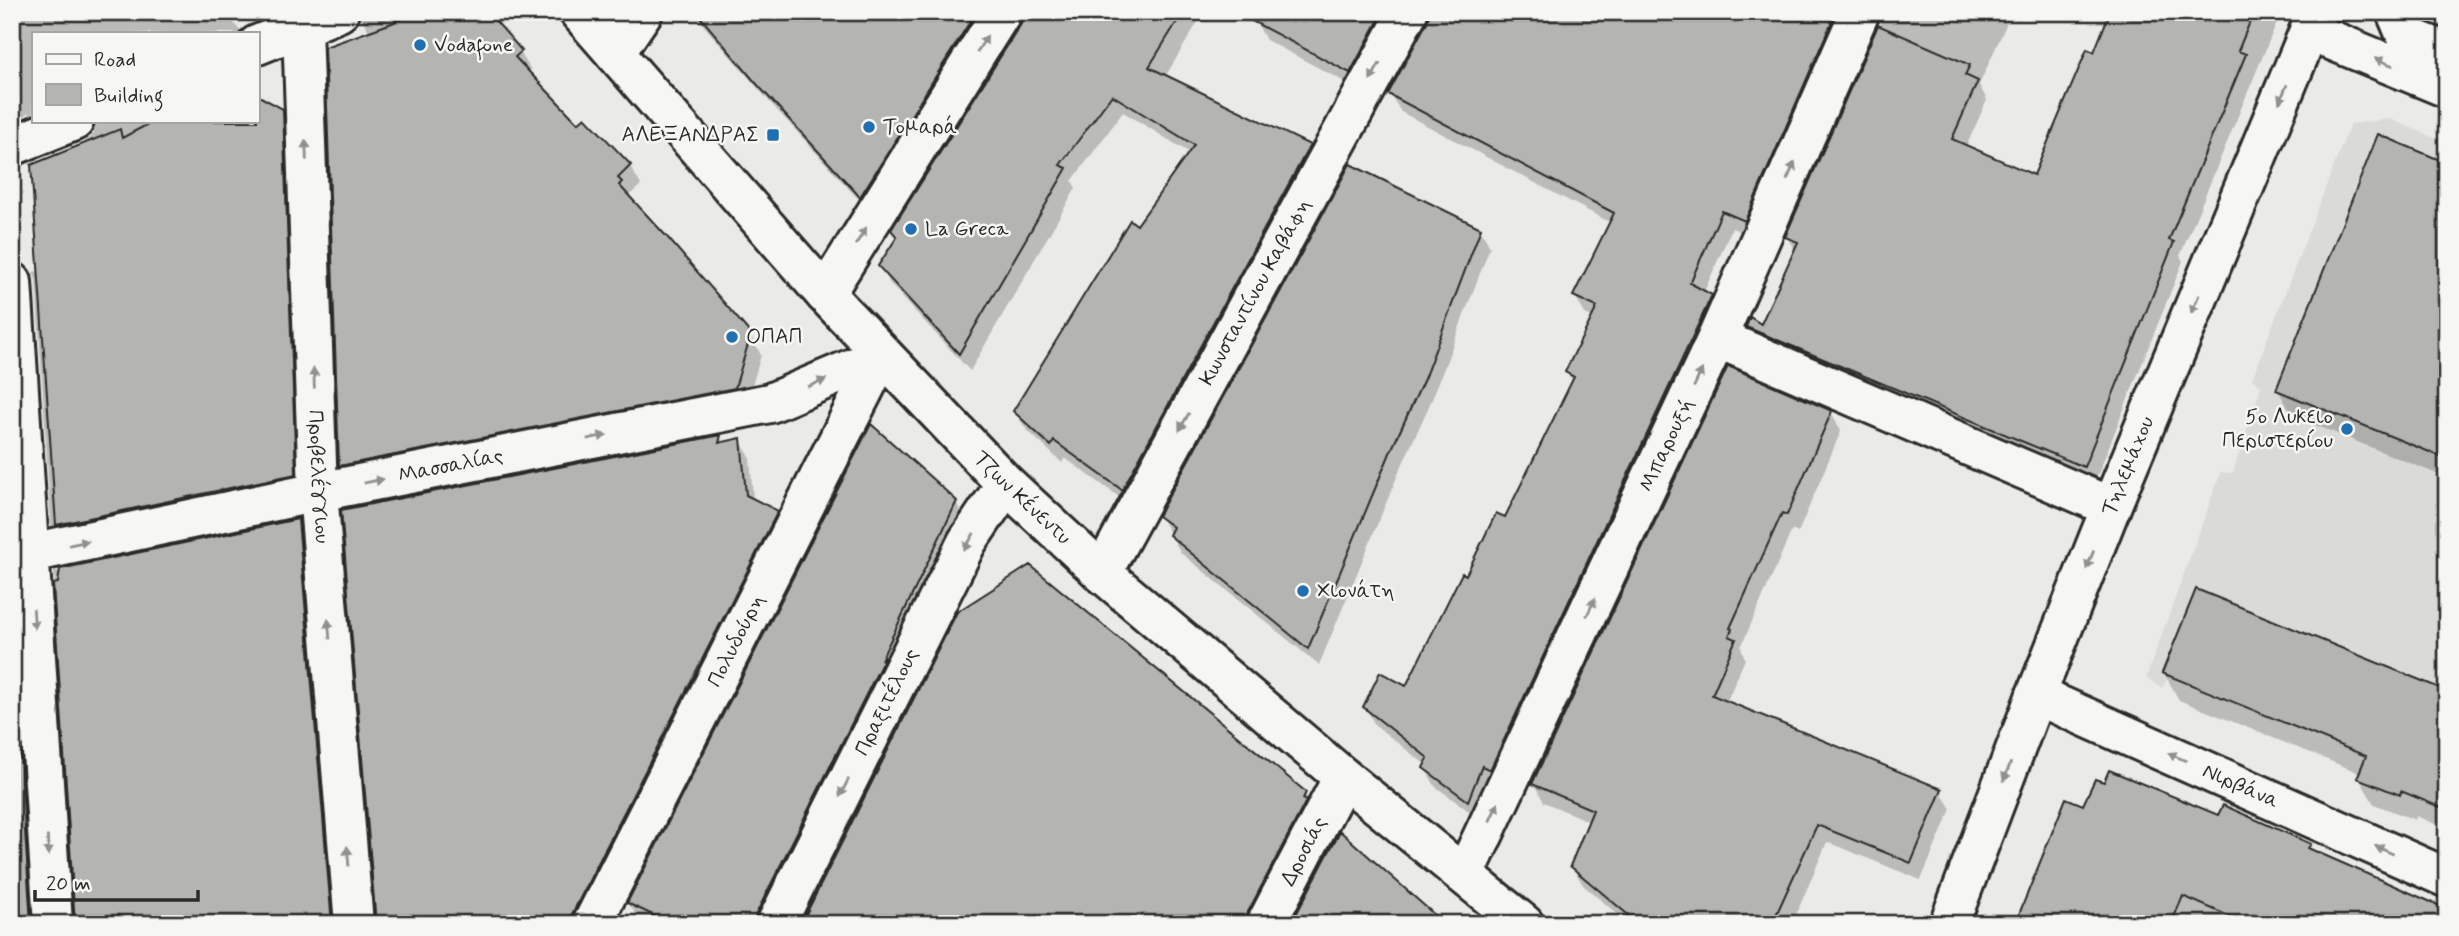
<svg xmlns="http://www.w3.org/2000/svg" width="2459" height="936" font-family="Mynerve,sans-serif">
<style>
.built{fill:#dadad6}
.shadow{fill:#0003}
.building{fill:#b4b4b1;stroke:#2b2b2b;stroke-width:2}
.lines{fill:none;stroke-linecap:round;stroke-linejoin:round}
.minor-casing{stroke:#2b2b2b;stroke-width:44}
.minor{stroke:#f6f6f2;stroke-width:38}
.oneway{fill:#90908e}
.poi-dot{fill:#1f6fb2;stroke:#f6f6f2;stroke-width:2.5}
.labels{text-anchor:middle;dominant-baseline:central;stroke-width:5;stroke-linejoin:round;paint-order:stroke}
.poi-label{font-size:21px;fill:#2b2b2b;stroke:#f6f6f2;text-anchor:start}
.street-label{font-size:21px;fill:#2b2b2b;stroke:#f6f6f2}
</style>
<rect width="100%" height="100%" fill="#eaeae6"/>
<filter id="ink" filterUnits="userSpaceOnUse"><feTurbulence type="fractalNoise" baseFrequency=".0143" numOctaves="2"/><feDisplacementMap in="SourceGraphic" scale="14" xChannelSelector="R" yChannelSelector="G"/><feConvolveMatrix kernelMatrix="1 2 1 2 8 2 1 2 1" color-interpolation-filters="sRGB"/></filter>
<g filter="url(#ink)">
<path class="built" d="M2390 119 2447 143V810L2402 791 2400 795 2357 778 2365 756 2169 676 2162 688 2146 678 2221 472 2233 473 2261 386 2252 379 2350 124Z"/>
<path class="shadow" d="M12 12H225L242 33H33V121L40 134 29 112 12 127Z
M361 12H407L405 18 520 52 531 70 528 73 578 126 585 119 630 166 641 185 628 197 750 335 761 355 746 406 352 484 341 465 370 33 361 17Z
M692 12H1000L871 213 768 100Z
M1026 12H1204L1165 77 1309 147 1320 165 1133 507 1065 458 1062 463 1026 429 1015 411 1138 227 1190 153 1123 112 1072 181 1076 188 970 371 891 285 880 266 898 239 893 230 1022 24Z
M1262 12H1406L1360 90 1266 40 1256 22Z
M1715 12H1858L1755 238 1732 228 1704 292 1711 296 1721 314 1478 818 1435 786 1425 768 1426 765 1375 725 1365 707 1407 688 1467 577 1505 519 1573 382 1567 372 1594 318 1585 314 1575 296 1611 223 1401 112 1390 94 1429 23Z
M1883 12H2022L2019 20 2010 16 1979 85 1987 100 1966 147 2035 177 2095 54 2112 12H2281L2180 256 2183 261 2094 484 1758 344 1748 326H1762L1795 251 1787 237 1882 21Z
M282 110 293 130 305 493 62 545 51 526 36 280 33 272 40 271 33 163 83 143 92 136 97 124 96 121H257Z
M2447 165V478L2293 416 2278 390Z
M1480 229 1490 247 1433 397 1399 472 1319 665 1181 553 1160 516Z
M1831 412 1841 431 1798 533 1792 530 1741 647 1745 659 1726 703 1940 791 1951 809 1921 880 1827 842 1792 924H1629L1583 885 1572 866 1590 822 1544 802 1534 784Z
M720 437 724 444 740 440 750 457 753 500 776 512 786 529 585 924H377Z
M956 502 968 523 774 924H641L629 903Z
M297 521 307 537 339 924H75L54 572Z
M12 587 25 728 12 729Z
M2164 673 2447 693V829L2416 816 2415 820 2374 804 2359 778 2360 773 2179 700Z
M1304 793 1317 814 1264 924H803Z
M2084 808 2219 818 2309 845 2313 852 2447 924H2017Z
M27 871 36 887 39 924H12Z"/>
<path class="building" d="M414 12H488L522 51 515 57 578 123 585 117 631 165 618 178 622 182 619 185 668 238 751 334 735 388 339 466 325 47 392 23Z
M696 12H976L860 197 755 82Z
M1024 12H1183L1149 67 1310 145 1122 490 1054 441 1051 446 1013 411 1130 220 1137 225 1194 145 1112 95 1060 165 1067 168 959 354 878 266 897 237 891 230 1021 24Z
M1235 12H1383L1350 73Z
M1430 12H1836L1745 221 1722 211 1690 283 1712 295 1490 770 1482 766 1468 801 1423 768 1428 758 1363 707 1380 672 1406 686 1462 573 1466 575 1496 513 1505 517 1574 377 1565 372 1597 307 1573 296 1614 213 1388 94 1427 22Z
M2110 12H2254L2238 51 2246 54 2169 240 2174 242 2084 467 1746 327 1750 317 1761 324 1798 242 1785 237 1878 25 1970 65 1965 75 1978 81 1952 139 2034 175 2087 49 2094 52Z
M257 95 283 109 296 474 56 525 31 165 120 129 122 138 154 121H257Z
M2378 134 2447 163V459L2276 390Z
M1350 164 1481 228 1424 379 1390 453 1308 649 1169 535 1173 527 1158 516Z
M1728 366 1832 411 1787 515 1782 513 1730 628 1732 629 1729 636 1736 639 1712 695 1942 789 1911 863 1817 825 1772 924H1639L1570 866 1593 810 1532 784Z
M871 424 957 501 881 660 885 657 756 914 754 924H672L627 903Z
M721 435 719 443 741 438 746 495 778 511 572 914 570 924H376L341 510Z
M298 519 332 924H75L53 584 58 583 60 569Z
M1030 565 1306 792 1303 799 1306 801 1247 914 1244 924H801L957 612Z
M2196 589 2447 691V810L2401 791 2400 795 2357 778 2366 756 2162 673Z
M12 629 31 924H12Z
M2109 770 2218 815 2223 805 2311 844 2308 848 2447 909V924H2247L2183 896 2171 924H2015L2066 798 2083 805 2095 779 2104 782Z
M1340 831 1445 924H1291Z"/>
<g class="lines">
<defs>
<g id="minor">
<path id="s1" d="M579 12 825 294 1006 484 1102 573 1343 777 1524 924"/>
<path d="M2396 12 2406 36 2447 52"/>
<path id="s2" d="M302 27 318 492 354 924"/>
<path d="M2309 31 2447 88"/>
<path d="M257 45 339 12"/>
<path d="M615 53 643 12"/>
<path d="M12 146 74 121"/>
<path d="M12 282 53 924"/>
<path d="M825 294 1002 12"/>
<path d="M1717 338 2111 507"/>
<path id="s3" d="M12 557 318 492 770 403 881 356"/>
<path id="s4" d="M1102 573 1408 12"/>
<path id="s5" d="M2036 695 2447 878"/>
<path id="s6" d="M1465 874 1717 338 1860 12"/>
<path id="s7" d="M592 924 881 356"/>
<path id="s8" d="M776 924 967 542 1006 484"/>
<path id="s9" d="M1266 924 1343 777"/>
<path id="s10" d="M1949 924 2036 695 2111 507 2317 12"/>
</g>
</defs>
<use href="#minor" class="minor-casing"/>
<use href="#minor" class="minor"/>
</g>
<defs><path id="oneway-solid" d="M-6-.8H1V-3.2L6.5 0L1 3.2V.8H-6Z" transform="scale(1.75)"/></defs>
<g class="oneway">
<use href="#oneway-solid" transform="translate(982 44) rotate(-58)"/>
<use href="#oneway-solid" transform="translate(2384 62) rotate(-158)"/>
<use href="#oneway-solid" transform="translate(1375 72) rotate(119)"/>
<use href="#oneway-solid" transform="translate(2283 94) rotate(113)"/>
<use href="#oneway-solid" transform="translate(306 150) rotate(-92)"/>
<use href="#oneway-solid" transform="translate(1791 171) rotate(-66)"/>
<use href="#oneway-solid" transform="translate(861 236) rotate(-58)"/>
<use href="#oneway-solid" transform="translate(2195 304) rotate(113)"/>
<use href="#oneway-solid" transform="translate(314 378) rotate(-92)"/>
<use href="#oneway-solid" transform="translate(1698 378) rotate(-65)"/>
<use href="#oneway-solid" transform="translate(817 383) rotate(-23)"/>
<use href="#oneway-solid" transform="translate(1184 422) rotate(119)"/>
<use href="#oneway-solid" transform="translate(597 437) rotate(-11)"/>
<use href="#oneway-solid" transform="translate(374 481) rotate(-11)"/>
<use href="#oneway-solid" transform="translate(969 542) rotate(120)"/>
<use href="#oneway-solid" transform="translate(79 543) rotate(-12)"/>
<use href="#oneway-solid" transform="translate(2090 560) rotate(112)"/>
<use href="#oneway-solid" transform="translate(1591 607) rotate(-65)"/>
<use href="#oneway-solid" transform="translate(34 619) rotate(86)"/>
<use href="#oneway-solid" transform="translate(329 629) rotate(-95)"/>
<use href="#oneway-solid" transform="translate(2177 757) rotate(-156)"/>
<use href="#oneway-solid" transform="translate(2007 772) rotate(111)"/>
<use href="#oneway-solid" transform="translate(844 788) rotate(117)"/>
<use href="#oneway-solid" transform="translate(1494 812) rotate(-65)"/>
<use href="#oneway-solid" transform="translate(48 846) rotate(86)"/>
<use href="#oneway-solid" transform="translate(2384 850) rotate(-156)"/>
<use href="#oneway-solid" transform="translate(348 856) rotate(-95)"/>
</g>
</g>
<g class="poi-dot">
<circle cx="420" cy="45" r="7"/>
<circle cx="869" cy="127" r="7"/>
<rect x="766" y="128" width="14" height="14" rx="3.5"/>
<circle cx="911" cy="229" r="7"/>
<circle cx="732" cy="337" r="7"/>
<circle cx="2347" cy="429" r="7"/>
<circle cx="1303" cy="591" r="7"/>
</g>
<g class="labels">
<g class="poi-label">
<text x="434" y="45">Vodafone</text>
<text x="883" y="127">Τομαρά</text>
<text x="759" y="135" text-anchor="end">ΑΛΕΞΑΝΔΡΑΣ</text>
<text x="925" y="229">La Greca</text>
<text x="746" y="337">ΟΠΑΠ</text>
<text x="2333" y="417" text-anchor="end">5ο Λυκειο<tspan x="2333" dy="24">Περιστερίου</tspan></text>
<text x="1317" y="591">Χιονάτη</text>
</g>
<g class="street-label">
<text stroke="none"><textPath href="#s4" startOffset="320">Κωνσταντίνου Καβάφη</textPath></text>
<text stroke="none"><textPath href="#s6" startOffset="474">Μπαρουξή</textPath></text>
<text stroke="none"><textPath href="#s3" startOffset="448">Μασσαλίας</textPath></text>
<text stroke="none"><textPath href="#s10" startOffset="492">Τηλεμάχου</textPath></text>
<text stroke="none"><textPath href="#s2" startOffset="450">Προβελέγγιου</textPath></text>
<text stroke="none"><textPath href="#s1" startOffset="658">Τζων Κένεντυ</textPath></text>
<text stroke="none"><textPath href="#s7" startOffset="318">Πολυδούρη</textPath></text>
<text stroke="none"><textPath href="#s8" startOffset="248">Πραξιτέλους</textPath></text>
<text stroke="none"><textPath href="#s5" startOffset="224">Νιρβάνα</textPath></text>
<text stroke="none"><textPath href="#s9" startOffset="82">Δροσιάς</textPath></text>
</g>
</g>
<rect width="2459" height="936" fill="none" stroke="#f6f6f2" stroke-width="42"/>
<rect x="21" y="21" width="2417" height="894" fill="none" stroke="#2b2b2b" stroke-width="2.5" filter="url(#ink)"/>
<rect x="32" y="32" width="228" height="91" fill="#f6f6f2" stroke="#a5a5a2" stroke-width="2"/>
<rect x="46" y="54" width="35" height="10" fill="#f6f6f2" stroke="#a5a5a2" stroke-width="2"/>
<text x="94" y="66" font-size="21" fill="#2b2b2b">Road</text>
<rect x="46" y="84" width="35" height="21" fill="#b4b4b1" stroke="#a5a5a2" stroke-width="2"/>
<text x="94" y="102" font-size="21" fill="#2b2b2b">Building</text>
<path d="M35 890v10h163v-10" fill="none" stroke="#2b2b2b" stroke-width="3.5"/>
<text x="46" y="890" font-size="21" fill="#2b2b2b" stroke="#f6f6f2" stroke-width="5" paint-order="stroke">20 m</text>
</svg>
